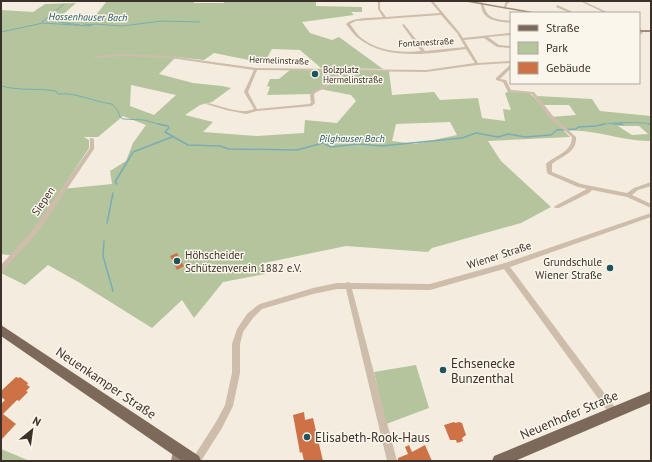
<svg xmlns="http://www.w3.org/2000/svg" width="652" height="462" font-family="'PT Sans',sans-serif">
<style>
.green{fill:#b4c59e;fill-rule:evenodd}
.lines{fill:none;stroke-linecap:round;stroke-linejoin:round}
.stream-far1{stroke:#7cacb3;stroke-width:1}
.stream{stroke:#7cacb3;stroke-width:1.5}
.building{fill:#cc7246}
.street{fill:#cdbdaa;fill-rule:evenodd}
.secondary{fill:#a18c7b;fill-rule:evenodd}
.primary{fill:#7d695a;fill-rule:evenodd}
.poi-dot{fill:#1d545f;stroke:#fbf6ec;stroke-width:1.5}
.labels{text-anchor:middle;dominant-baseline:central;stroke-width:3;stroke-linejoin:round;paint-order:stroke}
.far-street-label{font-size:9px;fill:#3b312a;stroke:#fbf6ec}
.far-poi-label{font-size:9px;fill:#3b312a;stroke:#fbf6ec;text-anchor:start}
.far-water-label{font-size:10px;font-style:italic;fill:#1d545f;stroke:#fbf6ec}
.street-label{font-size:11px;fill:#3b312a;stroke:#fbf6ec}
.poi-label{font-size:11px;fill:#3b312a;stroke:#fbf6ec;text-anchor:start}
.near-poi-label{font-size:13px;fill:#3b312a;stroke:#fbf6ec;text-anchor:start}
.near-street-label{font-size:13px;fill:#3b312a;stroke:#fbf6ec}
</style>
<rect width="100%" height="100%" fill="#f4ecdf"/>
<path class="green" d="M107 1H194V3H224L223 1H316V6L362 7V12H351L354 15 302 22 310 33 332 40 339 37 383 69 321 68 300 50 272 49 264 63 214 53 204 60 176 57 159 74 193 83 222 86 231 88 212 102 200 105 185 115 213 122 203 132 257 136 304 133 305 120 337 123 356 101 351 95 320 89 312 94 267 95 270 87 267 86 270 79H279L290 70 389 71 392 95 434 92 440 100 478 98 482 118 505 121 503 109 511 110 505 93 508 92 529 93 533 96 550 117 576 115 569 105H544L537 96 592 99 600 111 651 116V141C622 142 594 128 564 131L570 137 488 141 501 161 551 207 521 223 432 248 428 252 346 246 264 263 265 274 223 282 194 318 182 300 152 328 80 283 48 265 25 285 1 273 15 256 1 254V10L33 12 45 4 76 3 58 19 91 21ZM131 85 176 95 154 115 130 106ZM123 116 146 125 133 143 126 161 110 171 112 184 62 189 89 148V140L84 137H98ZM450 122 457 135 415 144 392 141 396 124ZM639 126 648 134 632 135 618 126Z
M416 365 429 408 386 424 374 372Z
M1 449 30 461H1Z"/>
<g class="lines">
<path class="stream-far1" d="M42 22 64 4
M59 22 80 25
M84 24 92 25
M1 32 43 23 89 26 95 24 122 26 162 21 200 22
M1 86C19 91 38 88 56 91L58 94C76 92 94 102 112 104L118 111 120 117 123 119 144 120 162 125
M601 125C609 122 643 122 651 124"/>
<path class="stream" d="M158 124 168 126 169 128 165 132 188 145 220 146 229 149 297 150 323 143 331 147 359 144 381 146 462 138 476 133 498 137 508 134 525 137 551 135 557 130 576 129 578 127 596 126 604 124
M613 124H623
M649 124H651
M117 184 115 182 133 152 172 137
M107 223 113 193
M104 241 103 256 113 291"/>
</g>
<path class="building" d="M177 253 184 266 177 270 170 256Z
M16 377 19 378 20 377 28 383 27 385 30 387 26 391 28 392 19 401 17 400 3 414 16 424 1 440V404L5 400 1 397V391Z
M304 412 305 420 313 418 323 461H304L302 452 300 453 293 415Z
M454 422 455 423 459 422 462 423 466 435 462 438 463 441 457 443 456 440H450L444 425Z
M409 445 412 452 425 445 432 461H398V458L408 454 405 447Z"/>
<g class="lines">
<path class="street" d="M379 1 380 2V9L386 17 440 13 430 1H433L459 32 463 38 511 33V35L488 37 499 45 511 46V48L497 47 484 38 464 40 478 63 511 61V63L477 65 426 72 347 71 327 87 315 93 314 95 315 103 312 106 257 111 246 114 226 110 206 104 208 103C222 106 240 115 254 109L244 92 254 70 170 58 123 56 95 58 93 57 95 56 123 54 170 56 256 68 426 70 475 63 466 49C432 53 388 62 358 38 354 35 350 29 346 24 353 17 373 18 383 17L378 9V2ZM441 15 457 33 465 47 425 51 404 24 402 25 421 51C400 53 377 51 360 37 356 33 353 28 350 24L356 21ZM257 70 342 71 325 85 313 91 310 95 311 103 309 104 257 109 248 92Z
M506 1H512L508 3 506 7 505 8 504 7Z
M580 1H583L609 13H605Z
M481 2 483 3C487 20 496 19 511 21V23C496 21 481 21 481 2Z
M557 5 573 12 574 13H570L556 7Z
M639 28H640L643 33 639 35Z
M510 65H511V68L500 79 506 80 511 90 534 92 553 116 576 137C577 153 561 156 552 164V172L581 184 627 193 634 188 651 182V186L638 190 632 195 651 204V208L627 197 592 190 589 193 559 208H555L554 207 555 206 587 189 578 187 548 174 547 173 546 164 547 163C556 155 572 152 572 137L549 118 532 94 508 92 503 82 496 80V78Z
M90 138H92L94 139V149L38 232 3 271 1 272V265L34 228 90 148Z
M651 213V217L510 267 617 410 618 413 617 416 614 417 611 416 504 269 430 290 352 289 397 461H387L346 289H337L313 294 262 309 253 318 243 332 240 344V373L233 406 222 428 201 461H191L216 422 225 405 232 373V344L237 329 247 314 258 305 260 304 313 288 337 283H346L348 282 351 283 430 284 505 263Z"/>
<path class="secondary" d="M462 1H471L539 13H530Z
M639 30H651V32H639Z
M178 444 182 446 184 450 183 461H171L174 446Z"/>
<path class="primary" d="M1 325 199 456 201 461H182L1 336Z
M651 391V403L515 461H492L494 456Z"/>
</g>
<g class="poi-dot">
<circle cx="315" cy="74" r="4"/>
<circle cx="177" cy="261" r="4"/>
<circle cx="610" cy="268" r="4"/>
<circle cx="443" cy="370" r="4"/>
<circle cx="307" cy="437" r="4"/>
</g>
<g class="labels">
<g class="far-street-label">
<text transform="translate(426 42) rotate(-3)">Fontanestraße</text>
<text transform="translate(279 60) rotate(2)">Hermelinstraße</text>
</g>
<g class="far-poi-label">
<text x="323" y="69">Bolzplatz<tspan x="323" dy="10">Hermelinstraße</tspan></text>
</g>
<g class="far-water-label">
<text transform="translate(88 17) rotate(1)">Hossenhauser Bach</text>
<text x="352" y="138">Pilghauser Bach</text>
</g>
<g class="street-label">
<text transform="translate(43 201) rotate(-56)">Siepen</text>
<text transform="translate(499 255) rotate(-18)">Wiener Straße</text>
</g>
<g class="poi-label">
<text x="185" y="255">Höhscheider<tspan x="185" dy="13">Schützenverein 1882 e.V.</tspan></text>
<text x="602" y="262" text-anchor="end">Grundschule<tspan x="602" dy="13">Wiener Straße</tspan></text>
</g>
<g class="near-poi-label">
<text x="451" y="363">Echsenecke<tspan x="451" dy="15">Bunzenthal</tspan></text>
<text x="315" y="437">Elisabeth-Rook-Haus</text>
</g>
<g class="near-street-label">
<text transform="translate(106 383) rotate(34)">Neuenkamper Straße</text>
<text transform="translate(569 415) rotate(-23)">Neuenhofer Straße</text>
</g>
</g>
<rect width="652" height="462" fill="none" stroke="#3b312a" stroke-width="4"/>
<rect x="510" y="12" width="130" height="72" fill="#fbf6ec" stroke="#aea79e"/>
<rect x="518" y="25" width="20" height="6" fill="#7d695a" stroke="#aea79e"/>
<text x="546" y="32" font-size="12" fill="#3b312a">Straße</text>
<rect x="518" y="42" width="20" height="12" fill="#b4c59e" stroke="#aea79e"/>
<text x="546" y="52" font-size="12" fill="#3b312a">Park</text>
<rect x="518" y="62" width="20" height="12" fill="#cc7246" stroke="#aea79e"/>
<text x="546" y="72" font-size="12" fill="#3b312a">Gebäude</text>
<g transform="translate(32 430) rotate(29)" stroke="#fbf6ec" stroke-width="3" paint-order="stroke">
<path d="M0-3L7 15L0 10L-7 15Z" fill="#3b312a"/>
<text y="-6" font-size="11" font-weight="bold" text-anchor="middle" fill="#3b312a">N</text>
</g>
</svg>
